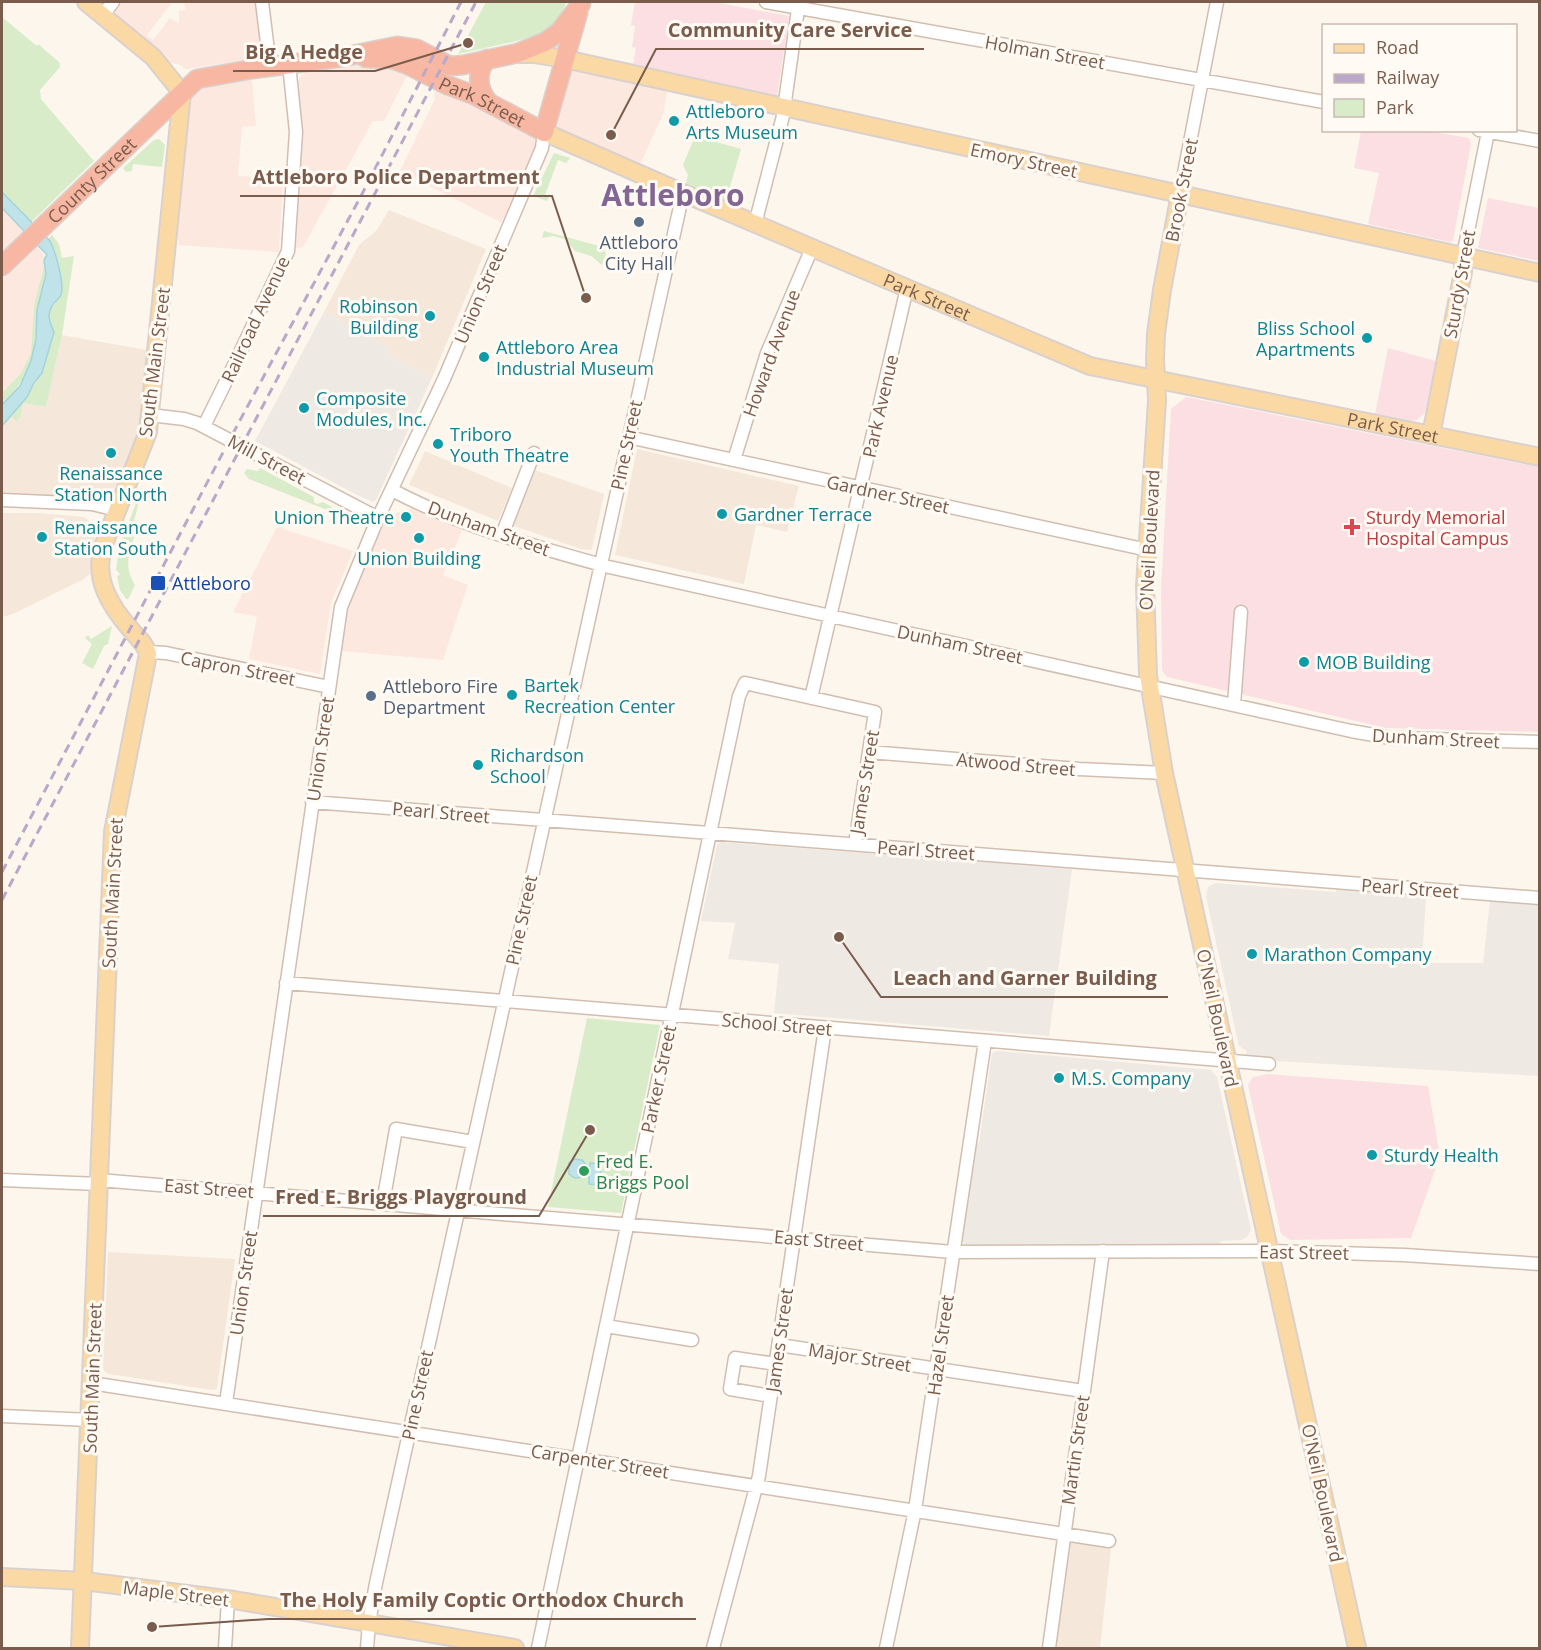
<svg xmlns="http://www.w3.org/2000/svg" width="1541" height="1650" font-family="'Open Sans',sans-serif">
<style>
.residential{fill:#f5e8da}
.commercial{fill:#fde8e0}
.industrial{fill:#efe9e4}
.medical{fill:#fbdfe3}
.green{fill:#d8ecc9}
.water{fill:#bfe3e8;stroke:#a5d3da;stroke-width:1.5}
.lines{fill:none;stroke-linecap:round;stroke-linejoin:round}
.minor-casing{stroke:#d1beb0;stroke-width:15}
.major-casing{stroke:#dad1cd;stroke-width:20}
.highway-casing{stroke:#dad1cd;stroke-width:21}
.minor{stroke:#fff;stroke-width:12}
.major{stroke:#fbd9a5;stroke-width:16}
.highway{stroke:#f7b7a3;stroke-width:18}
.rail{stroke:#b9a8c9;stroke-width:3;stroke-dasharray:9 6;stroke-linecap:butt}
.culture-dot{fill:#0f9aa8;stroke:#fffaf3;stroke-width:2}
.service-dot{fill:#5c6f8a;stroke:#fffaf3;stroke-width:2}
.health-dot{fill:#e0444e;stroke:#fffaf3;stroke-width:2}
.transit-dot{fill:#1a4fb4;stroke:#fffaf3;stroke-width:2}
.leisure-dot{fill:#2e9e5b;stroke:#fffaf3;stroke-width:2}
.labels{text-anchor:middle;dominant-baseline:central;stroke-width:6;stroke-linejoin:round;paint-order:stroke}
.street-label{font-size:18px;fill:#7a5c4d;stroke:#fffaf3}
.culture-label{font-size:18px;fill:#0d838f;stroke:#fffaf3;text-anchor:start}
.service-label{font-size:18px;fill:#4e5e75;stroke:#fffaf3}
.health-label{font-size:18px;fill:#be3a42;stroke:#fffaf3;text-anchor:start}
.transit-label{font-size:18px;fill:#164399;stroke:#fffaf3;text-anchor:start}
.leisure-label{font-size:18px;fill:#27864d;stroke:#fffaf3;text-anchor:start}
.town-label{font-size:30px;font-weight:bold;fill:#846695;stroke:#fffaf3}
.leader{fill:none;stroke:#7a5c4d;stroke-width:2}
.callout-dot{fill:#7a5c4d;stroke:#fffaf3;stroke-width:2}
.callout-label{font-size:20px;text-anchor:middle;font-weight:bold;fill:#7a5c4d;stroke:#fffaf3;stroke-width:6;stroke-linejoin:round;paint-order:stroke}
</style>
<rect width="100%" height="100%" fill="#fdf6ec"/>
<path class="residential" d="M389 210 486 249 432 378 394 358 387 346 324 312 359 245 377 230Z
M62 335 147 350 140 430 124 473 116 486 104 495 97 497 2 494V428L23 403 46 407Z
M637 449 799 486 787 532 756 525 744 584 615 555Z
M425 451 512 488 498 521 409 485Z
M535 470 604 494 593 545 591 550 581 549 514 526V523Z
M2 513H39L84 517 93 524 96 529 90 574 82 580 13 614 2 617Z
M108 1252 235 1259 217 1388 214 1390 205 1389 109 1374 105 1372 103 1368Z
M1069 1541 1111 1549 1100 1648H1055Z"/>
<path class="commercial" d="M94 2H167L171 4 147 35 153 40 170 18 179 23V11L185 10 184 2H256L261 53 252 59 186 69 180 65 169 62Z
M364 63 409 72 384 121H373L303 247 292 248 299 137 303 135 298 82 300 77 312 68Z
M574 70 668 88 663 114 638 169 554 131 553 125 572 72Z
M252 80 256 126 242 127 238 176 283 178 279 252 178 245 179 240 174 235 190 95 198 89 206 86Z
M439 84 535 137 538 148 513 206 510 204 502 223 400 171 435 99 434 94Z
M2 208 25 233 2 255Z
M36 245 45 257 44 273 34 305 31 353 21 373 2 393V279Z
M415 507 464 526 443 575 468 585 443 660 341 651 346 619 352 594 388 516Z
M277 527 353 551 331 603 320 674 249 659 257 617 233 612Z"/>
<path class="industrial" d="M324 312 387 346 394 358 432 378 376 500 373 502 357 495 255 441Z
M721 842 1072 869 1049 1036 774 1013 779 964 728 959 735 923 701 921 717 845Z
M1215 883 1336 892V888L1426 896 1422 963H1483L1490 900 1539 903V1076L1258 1060 1247 1057 1245 1055 1247 1051 1239 1046 1236 1033 1206 897 1208 887Z
M998 1051 1211 1070 1217 1077 1250 1225 1251 1230 1247 1237 1242 1240 1221 1241V1244L965 1245 962 1240 976 1143H979L992 1053Z"/>
<path class="medical" d="M635 2H713L789 16 777 96 633 64 636 48 632 47 635 26 631 25Z
M1361 131H1427L1469 138 1471 144 1453 241 1449 242 1368 224 1379 173 1354 168Z
M1488 198 1539 208V261L1478 248Z
M1388 348 1436 361 1425 412 1417 420 1412 421 1375 414Z
M1186 397 1539 467V732L1386 728 1167 677 1162 670V661L1161 589 1171 409Z
M1268 1074 1428 1086 1440 1156 1411 1238 1290 1240 1281 1234 1248 1085 1253 1077Z"/>
<path class="green" d="M486 2H567L556 24 539 36 458 54Z
M2 17 37 46 38 44 59 62 60 67 40 90 41 99 94 161 31 222 2 192Z
M695 136 741 149 729 190 736 194 731 204 686 183 688 175 683 165Z
M159 139 165 145 162 167 133 164 132 171 126 172 123 168 154 140Z
M554 153 570 158 566 163 558 160 545 195 549 197 547 201 533 196Z
M544 231 603 247 606 254 602 265 591 256 575 251 565 239 553 236 542 238Z
M52 235 59 244 62 258 74 256 62 335 46 407 23 403 20 417 16 421 12 417 2 428 27 397 44 368 51 340 49 312 57 300 55 250 48 239Z
M45 263C47 279 41 293 38 308 35 319 37 330 35 341 31 370 22 384 2 405V393L21 373 31 353 34 305Z
M260 468 314 497V502L317 504 323 502 360 523 249 479 244 473 247 469 258 471Z
M143 484 132 530 136 532C129 553 123 565 135 585L128 599H126L120 590 117 577 120 574 116 570 119 548Z
M112 626 108 644 104 646 93 669 82 663 92 644 85 638 88 635 91 639Z
M587 1018 660 1025 621 1213 548 1207Z"/>
<path class="water" d="M2 192 50 241C55 250 65 285 61 295 59 299 54 302 52 306 46 315 50 323 54 332L42 373 34 383 27 397 2 426V405L20 386 31 361 36 339 37 310 46 274 44 260 47 255 2 208Z
M575 1159 582 1160 587 1166H590V1163L601 1164 600 1185 589 1184V1172H586C581 1179 575 1180 569 1174V1163Z"/>
<g class="lines">
<defs>
<path id="minor" d="M262 2 270 67
M766 2 1324 102
M103 15 113 2
M1479 130 1540 141
M1180 194 1217 2
M755 224 783 116 799 2
M1463 256 1488 132
M150 415 184 419 197 423 378 518
M204 426 237 359 288 251 296 132 289 64
M628 437 1148 550
M734 460 767 353 812 248
M392 490C460 526 536 547 609 567L1351 731 1391 738 1540 742
M2 500 92 504 117 510
M502 535 534 453
M148 652 166 653 329 687
M811 698 907 288
M1234 705 1241 612
M869 752 1079 769 1164 773
M312 802 1540 898
M286 983 1269 1064
M2 1180 99 1184
M99 1180 953 1252 1269 1251 1404 1255 1540 1264
M383 1203 396 1129 473 1142
M606 1326 692 1340
M779 1345 1083 1391
M91 1383 1109 1541
M771 1396 730 1389 735 1358 776 1364
M226 1403 341 607 378 518 444 379 542 148 544 132
M2 1416 90 1420
M225 1648 228 1600
M367 1648 369 1623 376 1583 683 193
M538 1648 739 696 745 683 875 712 855 844
M713 1648 759 1476 825 1028
M886 1648 915 1510 985 1041
M1049 1648 1103 1251"/>
<g id="major">
<path d="M517 54H534L565 59 1540 273"/>
<path id="s1" d="M544 132 683 193 1090 366 1540 457"/>
<path d="M1180 194 1162 290 1156 334 1155 359 1157 401 1145 586 1148 675 1164 773 1357 1648"/>
<path d="M1431 435 1463 272V256"/>
<path d="M2 1577 84 1581 234 1600 515 1648"/>
<path d="M80 1648 113 832 148 654C146 645 138 638 132 631 110 606 92 578 104 544L148 432 182 93 153 57 86 2"/>
</g>
<g id="highway">
<path id="s2" d="M366 58 392 59 406 64 447 85 474 95 544 132 578 13"/>
<path d="M487 59C475 73 478 90 489 103"/>
<path id="s3" d="M2 266 197 79 253 69 343 57 397 46 417 49 450 66 463 65 518 53 545 42 559 32 581 4"/>
</g>
</defs>
<use href="#minor" class="minor-casing"/>
<use href="#major" class="major-casing"/>
<use href="#highway" class="highway-casing"/>
<use href="#minor" class="minor"/>
<use href="#major" class="major"/>
<use href="#highway" class="highway"/>
<path class="rail" d="M2 872 238 424 361 196 461 2
M2 900 476 2"/>
</g>
<g class="culture-dot">
<circle cx="674" cy="121" r="6"/>
<circle cx="430" cy="316" r="6"/>
<circle cx="1367" cy="338" r="6"/>
<circle cx="484" cy="357" r="6"/>
<circle cx="304" cy="408" r="6"/>
<circle cx="438" cy="444" r="6"/>
<circle cx="111" cy="453" r="6"/>
<circle cx="722" cy="514" r="6"/>
<circle cx="406" cy="517" r="6"/>
<circle cx="42" cy="537" r="6"/>
<circle cx="419" cy="538" r="6"/>
<circle cx="1304" cy="662" r="6"/>
<circle cx="512" cy="695" r="6"/>
<circle cx="478" cy="765" r="6"/>
<circle cx="1252" cy="954" r="6"/>
<circle cx="1059" cy="1078" r="6"/>
<circle cx="1372" cy="1155" r="6"/>
</g>
<g class="service-dot">
<circle cx="639" cy="222" r="6"/>
<circle cx="371" cy="696" r="6"/>
</g>
<path class="health-dot" d="M1349 518h6v6h6v6h-6v6h-6v-6h-6v-6h6z"/>
<rect class="transit-dot" x="150" y="575" width="16" height="16" rx="3"/>
<circle class="leisure-dot" cx="584" cy="1171" r="6"/>
<g class="labels">
<g class="street-label">
<text transform="translate(1045 52) rotate(10)">Holman Street</text>
<text stroke="none"><textPath href="#s2" startOffset="126">Park Street</textPath></text>
<text transform="translate(1024 160) rotate(12)">Emory Street</text>
<text stroke="none"><textPath href="#s3" startOffset="124">County Street</textPath></text>
<text transform="translate(1181 190) rotate(-79)">Brook Street</text>
<text transform="translate(1459 284) rotate(-80)">Sturdy Street</text>
<text transform="translate(480 294) rotate(-67)">Union Street</text>
<text stroke="none"><textPath href="#s1" startOffset="417">Park Street</textPath></text>
<text transform="translate(255 319) rotate(-65)">Railroad Avenue</text>
<text transform="translate(771 353) rotate(-70)">Howard Avenue</text>
<text transform="translate(154 362) rotate(-83)">South Main Street</text>
<text transform="translate(880 406) rotate(-77)">Park Avenue</text>
<text stroke="none"><textPath href="#s1" startOffset="903">Park Street</textPath></text>
<text transform="translate(626 445) rotate(-78)">Pine Street</text>
<text transform="translate(267 459) rotate(28)">Mill Street</text>
<text transform="translate(888 494) rotate(12)">Gardner Street</text>
<text transform="translate(489 528) rotate(20)">Dunham Street</text>
<text transform="translate(1149 540) rotate(-87)">O'Neil Boulevard</text>
<text transform="translate(960 644) rotate(12)">Dunham Street</text>
<text transform="translate(238 668) rotate(11)">Capron Street</text>
<text transform="translate(1436 738) rotate(3)">Dunham Street</text>
<text transform="translate(320 749) rotate(-82)">Union Street</text>
<text transform="translate(1016 764) rotate(5)">Atwood Street</text>
<text transform="translate(864 782) rotate(-81)">James Street</text>
<text transform="translate(441 812) rotate(5)">Pearl Street</text>
<text transform="translate(926 850) rotate(4)">Pearl Street</text>
<text transform="translate(1410 888) rotate(4)">Pearl Street</text>
<text transform="translate(112 893) rotate(-87)">South Main Street</text>
<text transform="translate(521 920) rotate(-78)">Pine Street</text>
<text transform="translate(1218 1018) rotate(78)">O'Neil Boulevard</text>
<text transform="translate(777 1024) rotate(5)">School Street</text>
<text transform="translate(658 1079) rotate(-78)">Parker Street</text>
<text transform="translate(209 1188) rotate(4)">East Street</text>
<text transform="translate(819 1240) rotate(5)">East Street</text>
<text transform="translate(1304 1252) rotate(1)">East Street</text>
<text transform="translate(243 1283) rotate(-82)">Union Street</text>
<text transform="translate(779 1340) rotate(-82)">James Street</text>
<text transform="translate(940 1345) rotate(-82)">Hazel Street</text>
<text transform="translate(860 1357) rotate(9)">Major Street</text>
<text transform="translate(92 1378) rotate(-88)">South Main Street</text>
<text transform="translate(417 1395) rotate(-78)">Pine Street</text>
<text transform="translate(1075 1450) rotate(-82)">Martin Street</text>
<text transform="translate(600 1461) rotate(9)">Carpenter Street</text>
<text transform="translate(1323 1493) rotate(78)">O'Neil Boulevard</text>
<text transform="translate(176 1593) rotate(7)">Maple Street</text>
</g>
<g class="culture-label">
<text x="686" y="111">Attleboro<tspan x="686" dy="21">Arts Museum</tspan></text>
<text x="418" y="306" text-anchor="end">Robinson<tspan x="418" dy="21">Building</tspan></text>
<text x="1355" y="328" text-anchor="end">Bliss School<tspan x="1355" dy="21">Apartments</tspan></text>
<text x="496" y="347">Attleboro Area<tspan x="496" dy="21">Industrial Museum</tspan></text>
<text x="316" y="398">Composite<tspan x="316" dy="21">Modules, Inc.</tspan></text>
<text x="450" y="434">Triboro<tspan x="450" dy="21">Youth Theatre</tspan></text>
<text x="111" y="473" text-anchor="middle">Renaissance<tspan x="111" dy="21">Station North</tspan></text>
<text x="734" y="514">Gardner Terrace</text>
<text x="394" y="517" text-anchor="end">Union Theatre</text>
<text x="54" y="527">Renaissance<tspan x="54" dy="21">Station South</tspan></text>
<text x="419" y="558" text-anchor="middle">Union Building</text>
<text x="1316" y="662">MOB Building</text>
<text x="524" y="685">Bartek<tspan x="524" dy="21">Recreation Center</tspan></text>
<text x="490" y="755">Richardson<tspan x="490" dy="21">School</tspan></text>
<text x="1264" y="954">Marathon Company</text>
<text x="1071" y="1078">M.S. Company</text>
<text x="1384" y="1155">Sturdy Health</text>
</g>
<g class="service-label">
<text x="639" y="242">Attleboro<tspan x="639" dy="21">City Hall</tspan></text>
<text x="383" y="686" text-anchor="start">Attleboro Fire<tspan x="383" dy="21">Department</tspan></text>
</g>
<g class="health-label">
<text x="1366" y="517">Sturdy Memorial<tspan x="1366" dy="21">Hospital Campus</tspan></text>
</g>
<g class="transit-label">
<text x="172" y="583">Attleboro</text>
</g>
<g class="leisure-label">
<text x="596" y="1161">Fred E.<tspan x="596" dy="21">Briggs Pool</tspan></text>
</g>
<g class="town-label">
<text x="673" y="194">Attleboro</text>
</g>
</g>
<path class="leader" d="M611 135L656 49H924M468 43L375 71H233M586 298L552 196H240M839 937L881 997H1168M590 1130L539 1216H263M152 1627L268 1619H696"/>
<g class="callout-dot">
<circle cx="611" cy="135" r="6"/>
<circle cx="468" cy="43" r="6"/>
<circle cx="586" cy="298" r="6"/>
<circle cx="839" cy="937" r="6"/>
<circle cx="590" cy="1130" r="6"/>
<circle cx="152" cy="1627" r="6"/>
</g>
<g class="callout-label">
<text x="790" y="37">Community Care Service</text>
<text x="304" y="59">Big A Hedge</text>
<text x="396" y="184">Attleboro Police Department</text>
<text x="1025" y="985">Leach and Garner Building</text>
<text x="401" y="1204">Fred E. Briggs Playground</text>
<text x="482" y="1607">The Holy Family Coptic Orthodox Church</text>
</g>
<rect width="1541" height="1650" fill="none" stroke="#7a5c4d" stroke-width="6"/>
<rect x="1322" y="24" width="195" height="108" fill="#fffaf3" stroke="#cabbb1" stroke-width="1.5"/>
<rect x="1334" y="44" width="30" height="9" fill="#fbd9a5" stroke="#cabbb1" stroke-width="1.5"/>
<text x="1376" y="54" font-size="18" fill="#7a5c4d">Road</text>
<rect x="1334" y="74" width="30" height="9" fill="#b9a8c9" stroke="#cabbb1" stroke-width="1.5"/>
<text x="1376" y="84" font-size="18" fill="#7a5c4d">Railway</text>
<rect x="1334" y="99" width="30" height="18" fill="#d8ecc9" stroke="#cabbb1" stroke-width="1.5"/>
<text x="1376" y="114" font-size="18" fill="#7a5c4d">Park</text>
</svg>
